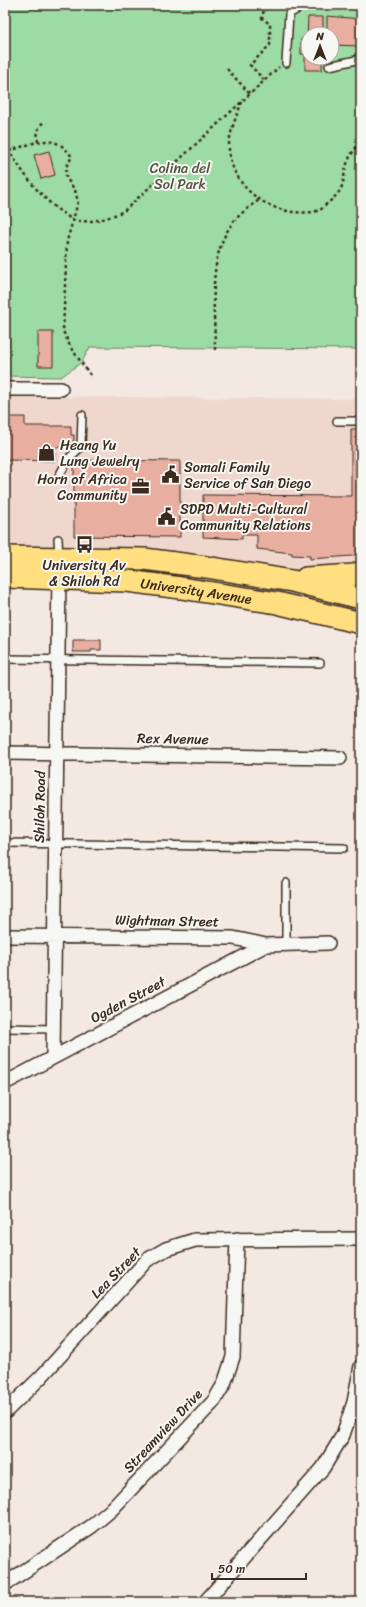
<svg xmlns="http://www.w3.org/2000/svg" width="366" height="1607" font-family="Sriracha,sans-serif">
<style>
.built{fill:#f0d7ce}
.green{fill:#9cdba3;stroke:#6c8260;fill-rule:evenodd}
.building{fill:#e8afa1;stroke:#3b2a1e}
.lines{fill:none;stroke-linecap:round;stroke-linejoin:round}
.lane-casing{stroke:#3b2a1e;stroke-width:10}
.street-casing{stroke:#3b2a1e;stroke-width:16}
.primary-casing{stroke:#3b2a1e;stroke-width:24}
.path{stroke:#3b2a1e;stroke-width:2.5;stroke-dasharray:3 3;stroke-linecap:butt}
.lane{stroke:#f6f6f2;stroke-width:7}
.street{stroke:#f6f6f2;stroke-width:13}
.primary{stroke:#ffdf80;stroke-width:21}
.labels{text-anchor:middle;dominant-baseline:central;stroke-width:4;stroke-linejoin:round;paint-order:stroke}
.park-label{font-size:14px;fill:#53563f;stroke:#f6f6f2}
.poi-label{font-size:14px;fill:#3b2a1e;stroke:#f6f6f2;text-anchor:start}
.street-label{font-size:14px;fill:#3b2a1e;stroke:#f6f6f2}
</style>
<rect width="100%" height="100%" fill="#f3e8e2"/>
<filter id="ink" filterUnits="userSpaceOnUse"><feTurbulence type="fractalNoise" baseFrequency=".025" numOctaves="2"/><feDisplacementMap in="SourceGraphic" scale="8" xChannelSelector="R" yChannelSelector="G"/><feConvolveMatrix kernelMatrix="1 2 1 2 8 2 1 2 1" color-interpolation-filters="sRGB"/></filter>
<g filter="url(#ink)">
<path class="built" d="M5 396 361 399V568L307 573 200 556 5 550Z"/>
<path class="green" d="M5 5H361V349L90 347 82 362 61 377 5 376ZM308 34H332V58H308Z"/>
<path class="building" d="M327 16 361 19V46L332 45V34H327Z
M308 17H323V34H308V58H322V70H305V54H301V39L307 40Z
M49 151 55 175 41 179 34 155Z
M38 332H53V366H38Z
M5 417H25V426H71V435H74V442H70V447H55V461L8 460 7 468H5Z
M351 429H361V551L352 556 310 559V556L292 555V553L257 549V535H242V539L203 537V495L351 496Z
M74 460 180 461V537L74 536Z
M5 609H7L8 629H5Z
M73 640H101V650H91V652H73Z"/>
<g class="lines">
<defs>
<path id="lane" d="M286 63 289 14 305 5
M329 66 361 59
M337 421H361
M59 476 69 458 81 447 82 415
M58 539 59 556
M5 659 320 663
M5 843 344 848
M286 883V944
M5 1028 53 1029"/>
<path id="street" d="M5 389H61
M5 753 340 758
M5 936 233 938 266 945 328 943
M53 1057 59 571
M5 1083 266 945
M5 1412 41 1377 147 1260 166 1249 195 1240 361 1239
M5 1584 92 1526 111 1510 214 1401 224 1384 233 1357 237 1239
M205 1602 323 1468 343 1435 354 1402 361 1366"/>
<g id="primary">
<path d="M5 557 144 559 206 567 292 581 361 598"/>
<path id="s1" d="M5 577 127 581 181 588 277 603 361 623"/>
<path d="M306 578 354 575 361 572"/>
</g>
</defs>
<use href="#lane" class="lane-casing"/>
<use href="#street" class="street-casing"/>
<use href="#primary" class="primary-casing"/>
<path class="path" d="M227 69 250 94
M264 80 250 65 270 45V24L262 18 265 5
M242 102C237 114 228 136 229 149 231 183 261 208 293 212 301 213 312 213 320 210 323 208 326 204 329 202 349 186 340 179 349 159 351 153 357 147 361 142
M38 142C37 133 37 127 45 121
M5 144C21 170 36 193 61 212 65 214 70 219 74 220 91 224 109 218 124 211L279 67
M9 151C33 144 54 130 72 157L67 165 65 174 67 179 75 190 78 202 67 241 63 331 71 348 91 376
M215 350C215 307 206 255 235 220 242 212 251 206 259 200"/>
<use href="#lane" class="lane"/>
<use href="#street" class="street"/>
<use href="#primary" class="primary"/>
</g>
</g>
<defs>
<symbol id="shop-bare" viewBox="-9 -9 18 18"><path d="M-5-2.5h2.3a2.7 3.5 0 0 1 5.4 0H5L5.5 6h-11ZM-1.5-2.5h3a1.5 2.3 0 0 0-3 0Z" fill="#3b2a1e" stroke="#f6f6f2" stroke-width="2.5" paint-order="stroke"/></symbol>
<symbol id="civic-bare" viewBox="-9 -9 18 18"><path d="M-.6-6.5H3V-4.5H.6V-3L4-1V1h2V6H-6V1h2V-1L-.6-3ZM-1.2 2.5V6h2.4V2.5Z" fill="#3b2a1e" stroke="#f6f6f2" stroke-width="2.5" paint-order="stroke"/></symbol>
<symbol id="office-bare" viewBox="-9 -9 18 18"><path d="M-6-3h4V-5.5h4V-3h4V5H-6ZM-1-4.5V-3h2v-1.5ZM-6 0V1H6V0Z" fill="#3b2a1e" stroke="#f6f6f2" stroke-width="2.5" paint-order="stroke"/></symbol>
<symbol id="bus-bare" viewBox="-9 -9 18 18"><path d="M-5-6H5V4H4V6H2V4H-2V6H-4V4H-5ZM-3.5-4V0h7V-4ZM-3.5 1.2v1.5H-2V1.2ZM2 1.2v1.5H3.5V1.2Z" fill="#3b2a1e" stroke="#f6f6f2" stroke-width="2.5" paint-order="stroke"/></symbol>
</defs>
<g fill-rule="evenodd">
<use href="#shop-bare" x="34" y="440" width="25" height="25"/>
<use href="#civic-bare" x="158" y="462" width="25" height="25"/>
<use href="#office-bare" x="128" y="474" width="25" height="25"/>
<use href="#civic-bare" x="154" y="504" width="25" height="25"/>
<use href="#bus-bare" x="72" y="532" width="25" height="25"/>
</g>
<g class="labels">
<g class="park-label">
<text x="180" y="168">Colina del<tspan x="180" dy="16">Sol Park</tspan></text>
</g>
<g class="poi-label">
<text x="60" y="445">Heang Yu<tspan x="60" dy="16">Lung Jewelry</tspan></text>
<text x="184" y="467">Somali Family<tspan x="184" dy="16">Service of San Diego</tspan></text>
<text x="127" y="479" text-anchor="end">Horn of Africa<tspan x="127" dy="16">Community</tspan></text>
<text x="180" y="509">SDPD Multi-Cultural<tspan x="180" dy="16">Community Relations</tspan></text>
<text x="84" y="565" text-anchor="middle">University Av<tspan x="84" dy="16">&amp; Shiloh Rd</tspan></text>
</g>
<g class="street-label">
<text stroke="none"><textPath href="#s1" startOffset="192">University Avenue</textPath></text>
<text transform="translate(173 739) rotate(1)">Rex Avenue</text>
<text transform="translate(40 807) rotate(-89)">Shiloh Road</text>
<text transform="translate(167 921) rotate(1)">Wightman Street</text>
<text transform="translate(128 1000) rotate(-28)">Ogden Street</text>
<text transform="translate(116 1273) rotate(-46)">Lea Street</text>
<text transform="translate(163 1431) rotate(-47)">Streamview Drive</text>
</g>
</g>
<rect width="366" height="1607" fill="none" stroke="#f6f6f2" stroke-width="20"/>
<rect x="10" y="10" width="346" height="1587" fill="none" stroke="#3b2a1e" stroke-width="1.5" filter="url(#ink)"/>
<g transform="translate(320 46)"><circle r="19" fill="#f6f6f2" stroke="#aba49d"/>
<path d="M0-3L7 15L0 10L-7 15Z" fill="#3b2a1e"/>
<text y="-6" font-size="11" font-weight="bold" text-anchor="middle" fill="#3b2a1e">N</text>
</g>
<path d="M212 1573v6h94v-6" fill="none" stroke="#3b2a1e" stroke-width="2"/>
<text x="218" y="1573" font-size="12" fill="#3b2a1e" stroke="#f6f6f2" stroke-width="3" paint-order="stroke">50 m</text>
</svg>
